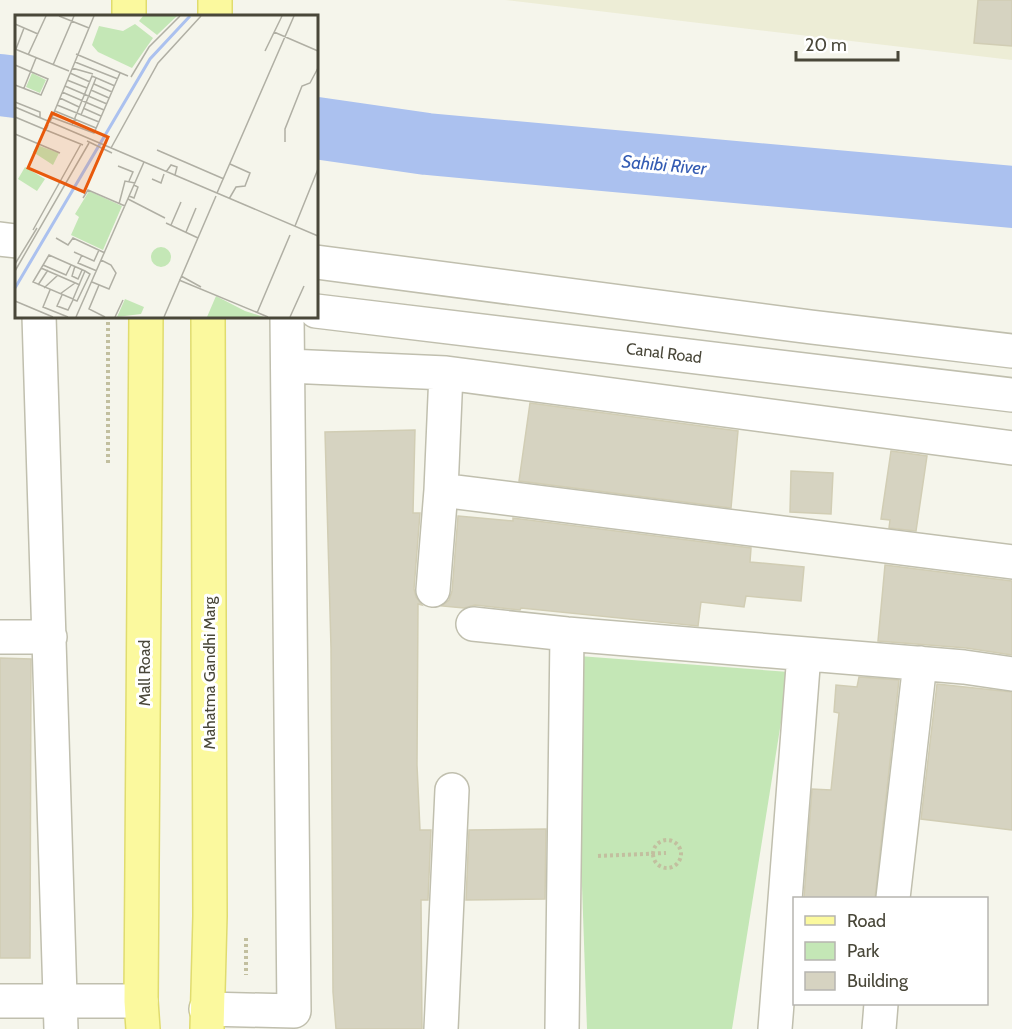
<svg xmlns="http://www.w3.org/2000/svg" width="1012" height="1029" font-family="Cabin,sans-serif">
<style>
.education{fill:#ededd6}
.green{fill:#c4e7b6}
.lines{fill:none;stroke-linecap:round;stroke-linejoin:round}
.river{stroke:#abc1ef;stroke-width:62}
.building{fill:#d6d3c1;stroke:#d1cdb4;stroke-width:1.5}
.minor-casing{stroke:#c0bfae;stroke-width:36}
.major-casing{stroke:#e0dc6e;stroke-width:36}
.path{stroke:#c2bf9f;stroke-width:4;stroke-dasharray:3 3;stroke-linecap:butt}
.minor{stroke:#fff;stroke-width:33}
.major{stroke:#fbf99e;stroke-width:33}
.labels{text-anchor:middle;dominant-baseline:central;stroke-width:6;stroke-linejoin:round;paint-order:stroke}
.street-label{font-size:16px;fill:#494739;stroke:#fff}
.water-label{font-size:18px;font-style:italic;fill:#345cb3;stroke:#fff}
.inset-river{fill:none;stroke:#abc1ef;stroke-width:3}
.inset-road{fill:none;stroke:#b0afa4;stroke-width:1.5}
.view{fill:#e8590c;fill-opacity:0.15;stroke:#e8590c;stroke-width:3}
.inset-edge{fill:none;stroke:#494739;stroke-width:3}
</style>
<rect width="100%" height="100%" fill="#f5f5eb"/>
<path class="education" d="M505 0H1012V60Z"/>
<path class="green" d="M579 656 789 672 732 1029H587L581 857Z"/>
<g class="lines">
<path class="river" d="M0 85 16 87
M316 128 427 144 1012 197"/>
</g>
<path class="building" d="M978 0H1012V46L974 43Z
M530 403 738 431 731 508 519 481Z
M415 430 413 513H420L414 589 416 597 422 605 418 604 417 765 420 830H431L428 900H421L422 1029H336L333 992 331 648 325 432Z
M891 451 927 456 916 531 889 528 890 520 881 519Z
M791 471 833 473 831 514 790 512Z
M458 516 513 521V518L751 548 750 562 804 567 801 601 746 596 744 607 701 602 698 626 521 608 520 610 475 605 464 608 442 606 449 600 452 591Z
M885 565 1012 581V655L966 648 878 641Z
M0 658 31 659 30 958H0Z
M859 677 899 680 875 898H804L812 789 831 790 839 713 834 712 836 685 857 687Z
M937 684 1012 692V830L921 819Z
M546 829 545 899 466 900 469 830Z"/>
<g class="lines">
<defs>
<path id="minor" d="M0 239 16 241
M316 262 811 327 1012 351
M316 311 1012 395
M39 316 61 1029
M288 366 446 373 1012 448
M441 490 1012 562
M433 590 441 490 446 373
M473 624 567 634 964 667 1012 674
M0 637H50
M893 898 920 663
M0 1001H141
M206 1009 294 1011 287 316
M441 1029 452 790
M562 1029 567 634
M775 1029 804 654
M879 1029 881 1004"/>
<path id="major" d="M129 16V0
M215 16V0
M143 1029 141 1001 146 316
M207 1029 210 916 208 316"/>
</defs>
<use href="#minor" class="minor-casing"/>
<use href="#major" class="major-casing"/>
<path class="path" d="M108 316V464
M653 854a14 14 0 1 1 28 0a14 14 0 1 1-28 0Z
M598 856 666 853
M246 938V975"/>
<use href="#minor" class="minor"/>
<use href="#major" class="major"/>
</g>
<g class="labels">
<g class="street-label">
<text transform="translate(664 353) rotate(7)">Canal Road</text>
<text transform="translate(144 673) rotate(-90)">Mall Road</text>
<text transform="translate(209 673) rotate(-90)">Mahatma Gandhi Marg</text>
</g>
<g class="water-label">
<text transform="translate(664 165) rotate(5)">Sahibi River</text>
</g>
</g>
<g transform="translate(15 15)">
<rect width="303" height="303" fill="#f5f5eb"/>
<path d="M128 1H162L142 20 124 6ZM120 9 138 23 117 53 83 37 77 30 84 11 108 16ZM17 58 31 65 25 78 11 72ZM22 130 44 138 38 150 18 137ZM10 152 30 164 22 176 3 164ZM74 176 107 191 88 235 56 220 64 202 60 199ZM136 242a10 10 0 1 1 20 0a10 10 0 1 1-20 0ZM201 281 230 296 249 302H192ZM110 284 129 292 126 299 102 302Z" fill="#c4e7b6"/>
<path class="inset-river" d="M0 273 135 44 175 1"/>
<path class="inset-road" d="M44 1 74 13M0 9 23 19M259 17 303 36M0 34 54 56M1 34 9 13M250 36 267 1M61 39 113 61M13 40 31 1M60 47 103 64M0 50 33 64 26 80 0 70M38 50 59 1M57 53 78 59M55 58 75 67M116 62 134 32 165 1M52 65 72 73M79 69 97 77M50 71 92 89M9 73 21 43M76 75 94 83M47 77 89 95M45 83 64 92M0 87 25 97V103M42 90 84 107M0 92 303 221M68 93 86 101M40 96 81 113M66 100 81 63M0 102 31 115M36 102 79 118 105 58M35 107 79 1M33 110 31 115 68 130M57 110 77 61 100 71M0 119 45 138M72 126 97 138M270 127V114L287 71 295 68 303 53M96 133 143 48 186 1M142 135 209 164M103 151 118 157 114 166M151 157 156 150 162 152 160 160M137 164 146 168 149 159M202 178 279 1M114 181 119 183 123 172 119 170M68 183 73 175 110 191M113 184 150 203M214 184 221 172 230 171 235 158 215 149M104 189 110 166 120 168M151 208 183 223M156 210 166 187M280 211 303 154M18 215 66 129M171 217 181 193M41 223 53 230 58 223 90 238M59 237 79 246 84 235M34 240 70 256 58 284 18 267ZM67 240 63 248 82 256M0 249 22 213M28 250 51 260 56 250M60 251 57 261 63 264 67 255M26 253 65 270M0 256 74 128M166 261 186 272M164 265 253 302M77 267 94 274 101 258 96 250 86 245M23 270 33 255M84 270 74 294 90 302M29 273 43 260M35 275 28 292 53 302M45 279 60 268M47 280 42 291 53 295 58 285M57 284 62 286 75 259 70 256M0 286 38 302M242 298 275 220M61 302 129 147M100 302 108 285M149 302 201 181M275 302 289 271"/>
<path class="view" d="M37 98 93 122 69 177 13 153Z"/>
<rect width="303" height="303" class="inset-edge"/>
</g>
<rect x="793" y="897" width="195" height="108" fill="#ffffff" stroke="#b6b5b0" stroke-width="1.5"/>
<rect x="805" y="916" width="30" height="9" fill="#fbf99e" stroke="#b6b5b0" stroke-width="1.5"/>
<text x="847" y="927" font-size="18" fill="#494739">Road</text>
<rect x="805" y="942" width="30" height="18" fill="#c4e7b6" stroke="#b6b5b0" stroke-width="1.5"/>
<text x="847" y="957" font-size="18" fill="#494739">Park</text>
<rect x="805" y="972" width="30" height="18" fill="#d6d3c1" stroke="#b6b5b0" stroke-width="1.5"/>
<text x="847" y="987" font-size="18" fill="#494739">Building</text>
<path d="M796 51v9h102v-9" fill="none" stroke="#494739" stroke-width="3"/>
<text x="805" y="51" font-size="18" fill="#494739" stroke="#ffffff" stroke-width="4.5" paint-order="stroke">20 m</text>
</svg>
